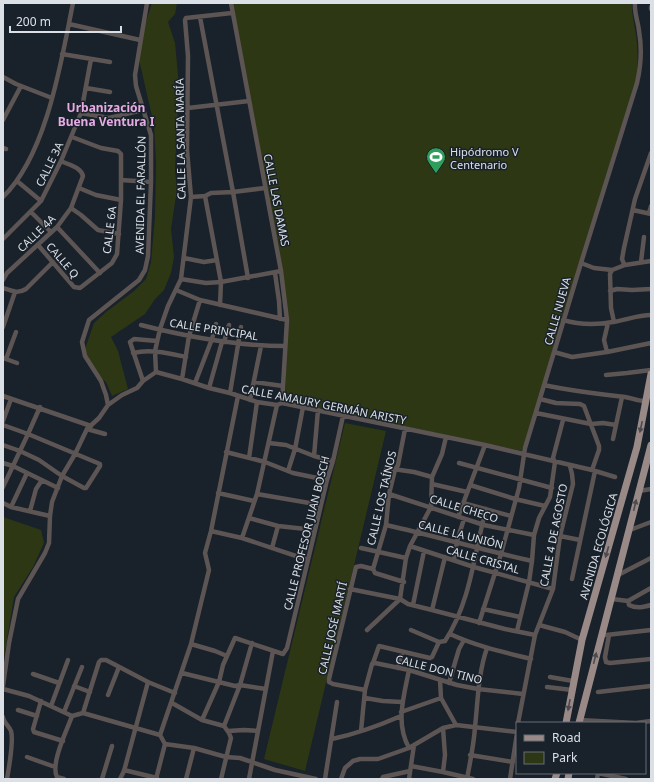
<svg xmlns="http://www.w3.org/2000/svg" width="654" height="782" font-family="'Noto Sans',sans-serif">
<style>
.green{fill:#2e3714}
.lines{fill:none;stroke-linecap:round;stroke-linejoin:round}
.street{stroke:#5c5554;stroke-width:4.5}
.primary{stroke:#998a88;stroke-width:7}
.oneway{fill:#4c4b50}
.labels{text-anchor:middle;dominant-baseline:central;stroke-width:3;stroke-linejoin:round;paint-order:stroke}
.street-label{font-size:11px;fill:#dbe0e7;stroke:#19212a}
.poi-label{font-size:11px;fill:#dbe0e7;stroke:#19212a;text-anchor:start}
.neighbourhood-label{font-size:12px;font-weight:bold;fill:#e5abe3;stroke:#19212a}
</style>
<rect width="100%" height="100%" fill="#19212a"/>
<path class="green" d="M152 3H177L175 14 168 22 175 43 179 86 175 171 177 189 171 229 174 257 171 273 164 290 155 299 145 314 111 337 118 351 128 389 112 396 106 382 98 375 84 352 94 323 106 312 134 291 146 279 151 262 155 217 156 163 154 125 138 55 142 34Z
M233 3H632C631 12 634 20 635 29 638 45 638 61 637 77L522 451 290 402 286 400 285 396 288 317Z
M345 423 386 431 305 771 264 759Z
M3 517 41 530 44 543 33 567 14 597 3 664Z"/>
<g class="lines">
<path class="street" d="M231 3 281 271 287 320 282 403
M651 9V7
M200 17 233 192 248 278
M69 24 140 40
M62 54 110 62
M3 77 16 84 52 98
M86 88 110 92
M188 108 249 101
M81 113 109 118 143 110
M3 120 21 86
M3 148 6 149
M121 180 151 182
M17 181 41 201
M79 188 96 195 121 200
M205 196 221 282 220 305
M3 197C47 154 61 62 73 3
M191 197 205 196 211 193 233 192 265 188
M71 208 81 215 98 230 119 234
M633 210 651 214
M31 212 51 232
M649 213 651 206
M57 227 100 273
M3 239 41 201 61 161 81 113 91 59
M38 245 74 287 80 288 112 263 117 254 121 200V154L118 151 101 148 72 137
M184 258 204 262 217 260
M641 262 644 237
M581 263 594 268 612 270
M624 264 622 259 624 248 635 199 651 153
M625 265 651 261
M275 273 279 301 280 319
M181 279 206 283 221 282 281 271
M3 280 7 273 57 227 71 208 83 176C81 167 69 165 61 161
M3 288C12 291 18 294 26 289L53 262
M176 290 200 300 287 320
M610 291 617 289 632 290 651 289
M563 320C580 325 596 325 613 322 626 320 638 315 651 315
M614 322 611 308 610 274 612 270 625 265
M141 325C188 337 236 346 285 346
M3 327 15 292
M224 342 229 325
M554 352 572 357 607 352 651 343
M607 352 604 340 608 323
M133 353C151 349 167 353 186 357
M3 358 17 363
M6 359 16 332
M156 372 155 351 160 329 168 306 181 279 191 197 187 150 188 56 185 20 186 18 232 13
M606 375 627 373 651 370
M182 379 189 336 200 300
M143 381 130 342 134 339 157 341
M254 382 283 386
M195 383 212 339 216 324
M544 385C571 391 598 394 625 397 632 398 637 401 644 401L646 398
M209 388 222 342
M230 393 241 327
M3 396 91 426
M540 399 556 403 580 404 584 406 599 446V450L592 470
M250 400 261 346
M108 405 106 395 101 381 85 356 82 342 89 320 139 280 145 270 148 256 151 182V135L136 86 135 75 147 3
M536 413 591 424 603 423 616 425
M3 421 11 399
M3 425 28 434 100 464V466L86 488H84L62 476 39 460 20 451 3 445
M87 429 105 434
M613 439 622 397
M269 443 286 445 314 456 333 461
M226 452 265 462 293 473 327 480
M314 456 318 410
M249 458 257 402
M3 463 13 466 58 488
M459 463 552 488
M386 468 414 472 432 477
M288 471 295 449 303 407
M432 484 467 492
M470 485 515 499 545 506
M3 487 28 434 40 407
M639 491 651 489
M218 493 254 501
M257 494 321 505
M389 494 484 525 534 535
M3 503 11 507 50 516
M463 503 511 516
M11 507 27 473
M30 511 36 489 42 480
M458 517 485 445
M249 518 278 526 315 530
M386 525C435 536 483 550 532 561
M630 530 651 522
M211 531 242 538 308 560
M560 536 580 540
M242 538 257 494 277 405
M410 546 474 567 553 589
M272 548 278 526
M361 548 406 558
M454 560 457 541 464 519
M373 569 386 525 389 494 395 470 398 465 405 429
M373 569 375 573 404 582
M618 575 651 558
M572 579 595 471
M350 589 400 599 408 604 432 610 505 629 535 635
M612 599 628 601 651 588
M628 601 629 605C637 609 644 607 651 605
M413 605 424 551
M483 609 520 617
M432 610 445 557
M479 623 501 554 519 488 525 448 581 263 637 83C641 66 642 48 639 31 638 21 634 13 635 3
M539 625 565 632 582 640
M367 630 400 599 406 558 410 546 431 507 432 477 442 454 446 437
M517 631 529 582 532 561 534 535 539 518 550 497 555 462 553 458 563 420
M450 634C476 646 503 652 531 659
M606 635 651 630
M609 635 605 657 606 662 610 663 651 659
M439 642 445 641C471 601 474 554 486 509
M191 644 215 651 227 656
M373 663 379 646 430 658 432 657 439 642 411 630
M398 668 402 652
M182 673 235 686 240 685 266 689
M33 674 59 683
M550 677 573 681
M440 680 441 698 456 725
M449 683 459 649 464 640
M3 686 9 643 18 599 45 553 49 543 50 516 52 502 62 476 75 454 87 429 99 418 108 405 122 395 137 388 143 381 156 372 182 379 209 388 230 393 257 402 277 405 282 403 485 445 592 470 615 477
M74 686 90 692
M547 687 572 690
M3 689 29 696 72 716 83 713 160 735
M365 690 333 684 329 682V679L356 567 361 566 373 569
M598 692 651 686
M108 695 119 667
M365 698 383 701 402 702
M41 701 33 729 34 732 63 741
M172 703 202 720 224 726 229 733 231 738 229 746 221 779
M51 706 68 660
M18 710 37 716
M64 712 82 667
M401 712 441 698
M83 713 99 662 101 660H106L148 682 175 693
M3 717C4 723 9 726 11 731 14 741 9 767 7 779
M202 720 219 682 223 665 235 638 283 654 287 648 327 480 333 461 343 416
M579 720 636 723 651 721
M518 723 535 635 553 589 560 536 573 484 572 474 570 466
M224 726 240 685 252 643
M228 731 244 730 258 731
M361 731 365 690 372 664 375 663 409 670 457 685 478 689 523 694
M332 739C356 734 378 726 401 716
M165 744 194 748 226 757 240 758 275 770 316 779
M409 748C395 723 404 696 409 670
M470 755 513 762
M27 757 55 767
M411 766 443 772 473 779
M124 770 157 778
M443 772 445 755 443 728
M598 773 626 779
M64 779 57 777C50 764 67 730 72 716
M102 779 112 746
M120 779 124 771 148 682
M156 779 165 744 160 735 191 644 209 570 205 553 211 531 238 396
M186 779 194 748
M249 779 273 651
M325 779 337 702
M341 779 345 768 353 761 360 759H378L409 748 443 728 456 725 517 732
M382 779 383 777 410 771
M409 779 414 745
M467 779C470 762 474 744 475 727 478 700 478 674 487 648
M510 779 517 733
M597 779 598 773"/>
<path class="primary" d="M566 723 582 640 637 447 651 374
M579 723 651 445
M555 779 557 773
M568 779 569 773"/>
</g>
<defs><path id="oneway-solid" d="M-6-.8H1V-3.2L6.5 0L1 3.2V.8H-6Z"/></defs>
<g class="oneway">
<use href="#oneway-solid" transform="translate(641 427) rotate(102)"/>
<use href="#oneway-solid" transform="translate(635 505) rotate(-77)"/>
<use href="#oneway-solid" transform="translate(607 552) rotate(106)"/>
<use href="#oneway-solid" transform="translate(595 658) rotate(-76)"/>
<use href="#oneway-solid" transform="translate(569 705) rotate(100)"/>
</g>
<defs>
<symbol id="stadium-pin" viewBox="-11 -11 22 30"><path d="M0 17L-7.5 6A9.5 9.5 0 1 1 7.5 6Z" fill="#2e9e5b" stroke="#19212a"/><path d="M0-5a6.5 5 0 1 0 0 10a6.5 5 0 1 0 0-10ZM-3.5-1.8h7v3.6h-7Z" fill="#fff"/></symbol>
</defs>
<g fill-rule="evenodd">
<use href="#stadium-pin" x="425" y="146" width="22" height="30"/>
</g>
<g class="labels">
<g class="street-label">
<text transform="translate(180 139) rotate(-91)">CALLE LA SANTA MARÍA</text>
<text transform="translate(49 164) rotate(-64)">CALLE 3A</text>
<text transform="translate(140 195) rotate(-89)">AVENIDA EL FARALLÓN</text>
<text transform="translate(277 200) rotate(79)">CALLE LAS DAMAS</text>
<text transform="translate(109 230) rotate(-83)">CALLE 6A</text>
<text transform="translate(36 233) rotate(-44)">CALLE 4A</text>
<text transform="translate(63 260) rotate(49)">CALLE Q</text>
<text transform="translate(557 311) rotate(-74)">CALLE NUEVA</text>
<text transform="translate(214 329) rotate(9)">CALLE PRINCIPAL</text>
<text transform="translate(324 404) rotate(11)">CALLE AMAURY GERMÁN ARISTY</text>
<text transform="translate(381 498) rotate(-77)">CALLE LOS TAÍNOS</text>
<text transform="translate(464 508) rotate(17)">CALLE CHECO</text>
<text transform="translate(306 533) rotate(-76)">CALLE PROFESOR JUAN BOSCH</text>
<text transform="translate(461 534) rotate(14)">CALLE LA UNIÓN</text>
<text transform="translate(553 535) rotate(-79)">CALLE 4 DE AGOSTO</text>
<text transform="translate(598 546) rotate(-74)">AVENIDA ECOLÓGICA</text>
<text transform="translate(483 559) rotate(16)">CALLE CRISTAL</text>
<text transform="translate(332 628) rotate(-77)">CALLE JOSÉ MARTÍ</text>
<text transform="translate(439 669) rotate(14)">CALLE DON TINO</text>
</g>
<g class="poi-label">
<text x="450" y="151">Hipódromo V<tspan x="450" dy="13">Centenario</tspan></text>
</g>
<g class="neighbourhood-label">
<text x="106" y="107">Urbanización<tspan x="106" dy="14">Buena Ventura I</tspan></text>
</g>
</g>
<rect width="654" height="782" fill="none" stroke="#dbe0e7" stroke-width="8"/>
<rect x="516" y="722" width="130" height="52" fill="#19212a" stroke="#676d76"/>
<rect x="524" y="735" width="20" height="6" fill="#998a88" stroke="#676d76"/>
<text x="552" y="742" font-size="12" fill="#dbe0e7">Road</text>
<rect x="524" y="752" width="20" height="12" fill="#2e3714" stroke="#676d76"/>
<text x="552" y="762" font-size="12" fill="#dbe0e7">Park</text>
<path d="M10 26v6h111v-6" fill="none" stroke="#dbe0e7" stroke-width="2"/>
<text x="16" y="26" font-size="12" fill="#dbe0e7" stroke="#19212a" stroke-width="3" paint-order="stroke">200 m</text>
</svg>
